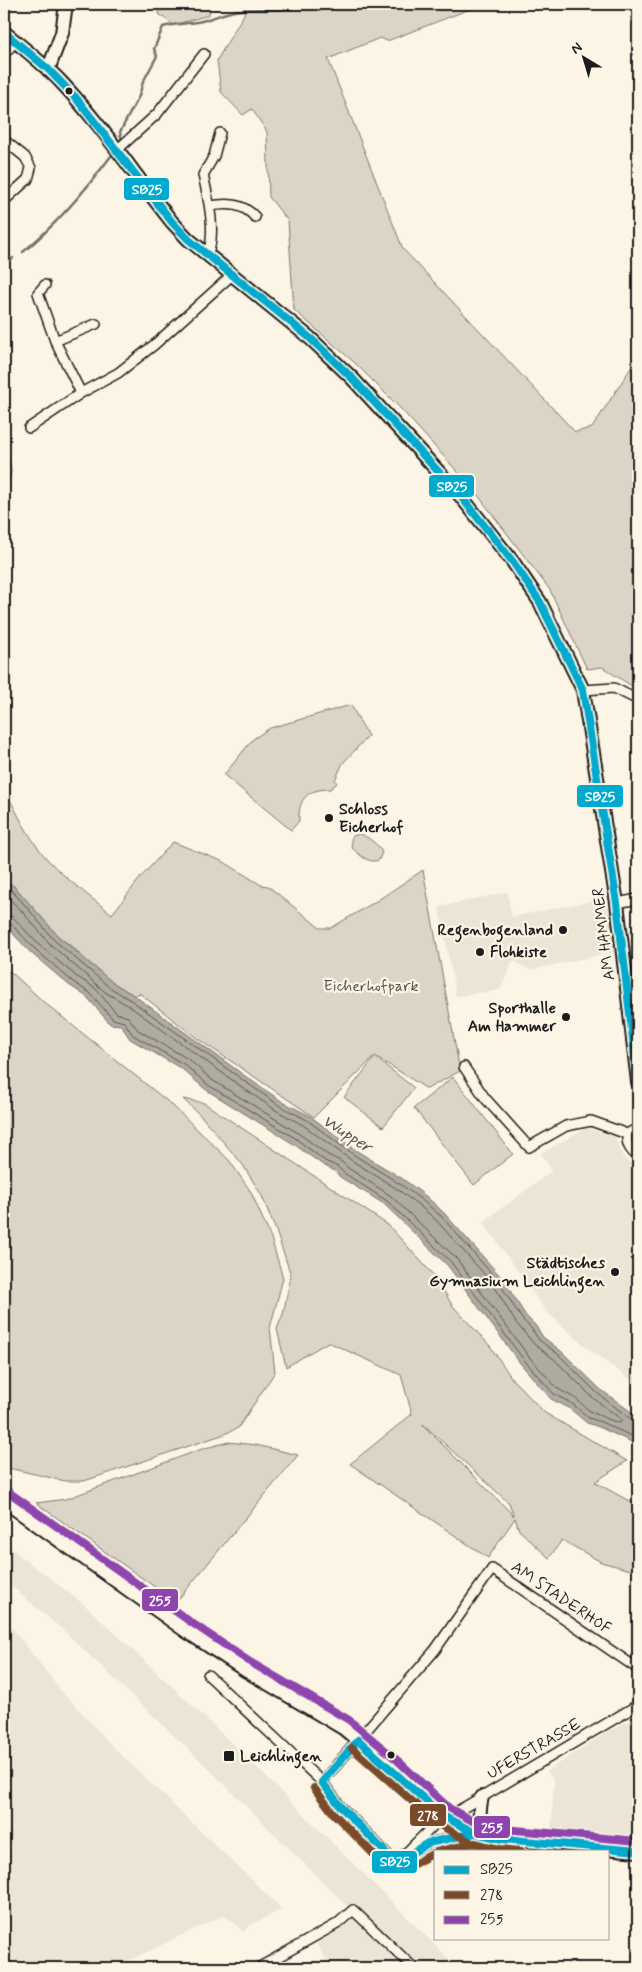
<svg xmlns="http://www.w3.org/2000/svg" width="642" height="1972" font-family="Mynerve,sans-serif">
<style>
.built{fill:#ebe5d6}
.green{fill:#dbd5c8;stroke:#7c7872;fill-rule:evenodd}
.water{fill:#b0aba1;stroke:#75726c}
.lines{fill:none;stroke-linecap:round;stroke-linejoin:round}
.shore{stroke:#575551;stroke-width:1}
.stream{stroke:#75726c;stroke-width:2.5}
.street-casing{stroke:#1c1c1c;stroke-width:12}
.secondary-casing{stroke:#1c1c1c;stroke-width:16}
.street{stroke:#fcf5e5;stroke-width:9}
.secondary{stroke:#fcf5e5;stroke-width:12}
.bus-1-casing{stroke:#fcf5e5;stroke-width:11}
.bus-2-casing{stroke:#fcf5e5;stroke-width:11}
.bus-3-casing{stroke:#fcf5e5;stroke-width:11}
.bus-1{stroke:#00a9ce;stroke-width:8}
.bus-2{stroke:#7a4b2a;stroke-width:8}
.bus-3{stroke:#8e44ad;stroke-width:8}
.bus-dot{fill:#1c1c1c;stroke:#fcf5e5;stroke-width:2}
.labels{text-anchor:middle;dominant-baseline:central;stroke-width:4.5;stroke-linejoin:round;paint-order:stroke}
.poi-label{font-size:16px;font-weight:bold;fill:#1c1c1c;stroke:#fcf5e5;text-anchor:start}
.street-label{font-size:16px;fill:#1c1c1c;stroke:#fcf5e5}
.park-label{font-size:16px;fill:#555450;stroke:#fcf5e5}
.water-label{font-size:18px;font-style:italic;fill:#575551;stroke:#fcf5e5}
.line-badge{stroke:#fcf5e5;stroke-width:2}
.badge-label{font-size:14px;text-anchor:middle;font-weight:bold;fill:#fff}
</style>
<rect width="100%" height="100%" fill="#fcf5e5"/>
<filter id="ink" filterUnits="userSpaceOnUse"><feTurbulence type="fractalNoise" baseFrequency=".02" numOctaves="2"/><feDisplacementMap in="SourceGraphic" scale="10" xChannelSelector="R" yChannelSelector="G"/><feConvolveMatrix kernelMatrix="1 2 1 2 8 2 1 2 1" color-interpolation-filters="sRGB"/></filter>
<g filter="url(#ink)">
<path class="built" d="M507 892 512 917 605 898 610 915 614 952 530 970 513 961 500 990 456 996 439 907Z
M586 1128 615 1137 623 1157 638 1169V1385L587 1348 546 1311 483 1222 552 1171 541 1153Z
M4 1543 86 1606 236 1747 458 1968H331L317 1944 358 1917 207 1767 64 1631 4 1580Z
M9 1624 59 1688 116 1750 282 1909 249 1926 244 1932 224 1915 128 1961 132 1968H4V1626Z
M638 1717V1840L551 1833 554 1781 547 1771 610 1730Z"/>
<path class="green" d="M158 4H210L209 15 173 25 159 14Z
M246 4H483L387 41 380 38 328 59 403 249 575 432 592 428 638 357V690L602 667 587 669 550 590 474 490 400 408 356 364 294 310 288 221 269 197 267 132 252 109 243 115 221 92 217 60 244 14Z
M4 433 11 471 4 510Z
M351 705 368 736 343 763 335 780 337 783 330 789C307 789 298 799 299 821L291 830 224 775 253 739 270 728Z
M4 788C16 811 30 841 48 860 67 880 90 897 112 914L141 877 173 842 224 862 261 885 268 886 320 928H331L378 900 423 870 460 1071 427 1089 375 1056 314 1117 198 1039 139 993 135 996 112 982 87 962 76 950 58 936 14 886 4 881Z
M359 834C367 836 378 844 382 852L379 860C368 864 360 855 352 848L351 839 353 836Z
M4 969 12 973 46 1004 172 1105 229 1160 251 1192 271 1238 283 1278 270 1328 275 1372 238 1428 222 1435 84 1481H65L4 1467Z
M375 1057 414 1088 383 1127 344 1097Z
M453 1077 513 1154 474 1185 414 1108Z
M183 1099 204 1103 388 1225 437 1279 452 1305 490 1346 513 1380 545 1413 627 1461 595 1482 638 1506V1572L601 1562 562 1540 549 1558 519 1530 515 1518 488 1558 350 1464 412 1414 401 1375 328 1342 286 1367 277 1329 283 1314 291 1275 276 1231 262 1196 243 1165 202 1117ZM423 1424 509 1503 514 1516 423 1425Z
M228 1442 256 1445 298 1455 176 1602 36 1503 66 1499 202 1449Z"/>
<path class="water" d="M4 881 14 886 58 936 112 982 135 996 252 1081 283 1102 310 1116 357 1151 403 1179 427 1197 444 1213 502 1278 526 1316 535 1325 543 1337 561 1351 600 1389 638 1417V1445L599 1427 587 1423 569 1408 551 1399 520 1363 448 1266 384 1204 340 1177 335 1171 323 1165 292 1143 205 1089 182 1069 130 1039 121 1025 110 1024 87 997 69 985 31 953 4 924Z"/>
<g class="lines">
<path class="shore" d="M4 887 11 890 25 905 54 940 109 987 132 1001 250 1085 280 1106 307 1120 354 1155 400 1184 423 1201 441 1216 498 1281 522 1319 531 1328 539 1340 558 1354 597 1393 632 1420 638 1421
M4 894 20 909 50 944 105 992 129 1006 246 1090 277 1111 303 1125 351 1160 397 1189 420 1206 436 1220 493 1284 516 1323 535 1345 554 1359 593 1398 621 1419V1422L618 1423 591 1412 575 1398 558 1389 529 1357 456 1258 391 1196 348 1168 342 1162 328 1155 298 1133 212 1080 188 1059 138 1030 128 1017 116 1013 95 988 76 976 39 945 13 917 4 914
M4 921 9 922 35 949 72 981 90 993 113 1019 124 1022 133 1035 185 1065 208 1085 295 1138 325 1161 338 1167 344 1173 387 1201 451 1262 524 1360 554 1394 571 1403 589 1418 601 1422 638 1439"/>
<path class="stream" d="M122 142 120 132 139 96 143 82 157 56 154 49 163 27C175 23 186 24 197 22 213 19 226 11 242 10 265 8 284 13 306 4
M23 252C57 224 85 191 111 156
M4 265 13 258"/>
<defs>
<path id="street" d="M4 54 15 42
M4 140 25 157 31 168 28 179 4 201
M117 150 157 114 204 54
M210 206C227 203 243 203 255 217
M207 255C217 234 208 197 203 175L214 156 220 133
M45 285 38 293 55 341 81 393 118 373 154 345 232 275
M55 341 96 324
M29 428 81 393
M583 690 614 688 638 700
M617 903 638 899
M464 1067 485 1098 529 1147 566 1126 591 1121 627 1134
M627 1134C626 1145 630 1150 638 1157
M627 1134 638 1128
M208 1675 322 1782 341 1807 396 1863
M322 1782 435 1650 492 1569 638 1669
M411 1854 428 1843 475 1833
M396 1863 443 1816 456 1812 482 1797 638 1705
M258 1968 337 1924 353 1910 414 1968"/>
<path id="secondary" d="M4 32C23 48 44 64 61 82 102 125 135 176 172 222L188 239 310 338 352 378 459 494 513 562 540 602 583 690 617 903 638 1082
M48 70 62 33 66 4
M4 1501 186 1631 245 1670 343 1728 390 1767 443 1816 458 1824 475 1833 502 1839 638 1851
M482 1797C478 1814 479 1821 488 1836"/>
</defs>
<use href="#street" class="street-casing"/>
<use href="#secondary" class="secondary-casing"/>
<use href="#street" class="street"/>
<use href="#secondary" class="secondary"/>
<defs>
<path id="bus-1" d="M4 32 48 69 76 98 172 222 188 239 310 338 352 378 459 494 513 562 540 602 583 690 617 903 638 1082
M358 1740 443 1816 475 1833 428 1843 396 1863 341 1807 322 1782Z
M475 1833 502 1839 638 1851"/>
<path id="bus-2" d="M352 1748 438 1824 472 1843 500 1849 521 1851
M314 1788 334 1814 389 1870
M440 1851 475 1843 483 1845
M401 1871 436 1852"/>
<path id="bus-3" d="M10 1493 192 1623 250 1662 349 1720 397 1760 449 1808 478 1824 504 1829 638 1841"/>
</defs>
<use href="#bus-1" class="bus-1-casing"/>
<use href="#bus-2" class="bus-2-casing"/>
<use href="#bus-3" class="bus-3-casing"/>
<use href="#bus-1" class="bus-1"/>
<use href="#bus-2" class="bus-2"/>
<use href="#bus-3" class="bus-3"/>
</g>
</g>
<g class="bus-dot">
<circle cx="69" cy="91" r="4.5"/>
<circle cx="329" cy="818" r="5"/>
<circle cx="563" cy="930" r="5"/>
<circle cx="480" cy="952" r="5"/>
<circle cx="566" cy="1017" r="5"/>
<circle cx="615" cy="1272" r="5"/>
<circle cx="391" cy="1755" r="4.5"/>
<rect x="223" y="1750" width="12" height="12" rx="2.5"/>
</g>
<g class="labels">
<g class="poi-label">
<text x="339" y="809">Schloss<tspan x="339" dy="18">Eicherhof</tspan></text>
<text x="553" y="930" text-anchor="end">Regenbogenland</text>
<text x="490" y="952">Flohkiste</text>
<text x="556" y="1008" text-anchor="end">Sporthalle<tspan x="556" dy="18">Am Hammer</tspan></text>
<text x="605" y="1263" text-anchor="end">Städtisches<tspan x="605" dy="18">Gymnasium Leichlingen</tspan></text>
<text x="240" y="1756">Leichlingen</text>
</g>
<g class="street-label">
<text transform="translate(604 934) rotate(-97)">AM HAMMER</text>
<text transform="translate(561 1598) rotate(34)">AM STADERHOF</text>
<text transform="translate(534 1749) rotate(-30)">UFERSTRASSE</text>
</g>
<g class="park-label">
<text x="371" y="986">Eicherhofpark</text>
</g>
<g class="water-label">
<text transform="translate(347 1134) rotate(33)">Wupper</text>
</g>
</g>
<g class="line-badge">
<rect x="123" y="177" width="47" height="24" rx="5" fill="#00a9ce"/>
<rect x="428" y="474" width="47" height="24" rx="5" fill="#00a9ce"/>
<rect x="576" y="784" width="48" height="24" rx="5" fill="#00a9ce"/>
<rect x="141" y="1588" width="38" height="24" rx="5" fill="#8e44ad"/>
<rect x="409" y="1803" width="38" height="24" rx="5" fill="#7a4b2a"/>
<rect x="473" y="1815" width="38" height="24" rx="5" fill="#8e44ad"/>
<rect x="371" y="1850" width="47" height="24" rx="5" fill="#00a9ce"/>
</g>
<g class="badge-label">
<text x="147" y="194">SB25</text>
<text x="452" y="491">SB25</text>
<text x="600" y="801">SB25</text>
<text x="160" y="1605">255</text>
<text x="428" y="1820">278</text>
<text x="492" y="1832">255</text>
<text x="395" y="1866">SB25</text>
</g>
<rect width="642" height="1972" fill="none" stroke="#fcf5e5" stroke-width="20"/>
<rect x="10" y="10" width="622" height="1952" fill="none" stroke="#1c1c1c" stroke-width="2" filter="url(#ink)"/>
<rect x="434" y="1850" width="175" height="90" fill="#fcf5e5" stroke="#a29e95"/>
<rect x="444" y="1866" width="25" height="8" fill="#00a9ce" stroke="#a29e95"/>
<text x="480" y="1874" font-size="15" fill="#1c1c1c">SB25</text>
<rect x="444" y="1891" width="25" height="8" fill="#7a4b2a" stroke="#a29e95"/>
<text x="480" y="1900" font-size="15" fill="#1c1c1c">278</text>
<rect x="444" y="1916" width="25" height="8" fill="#8e44ad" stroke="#a29e95"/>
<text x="480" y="1924" font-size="15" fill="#1c1c1c">255</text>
<g transform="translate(584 58) rotate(322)" stroke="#fcf5e5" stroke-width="4" paint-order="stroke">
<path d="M0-4L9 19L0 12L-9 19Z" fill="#1c1c1c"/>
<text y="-8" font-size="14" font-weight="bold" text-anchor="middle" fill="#1c1c1c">N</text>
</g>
</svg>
